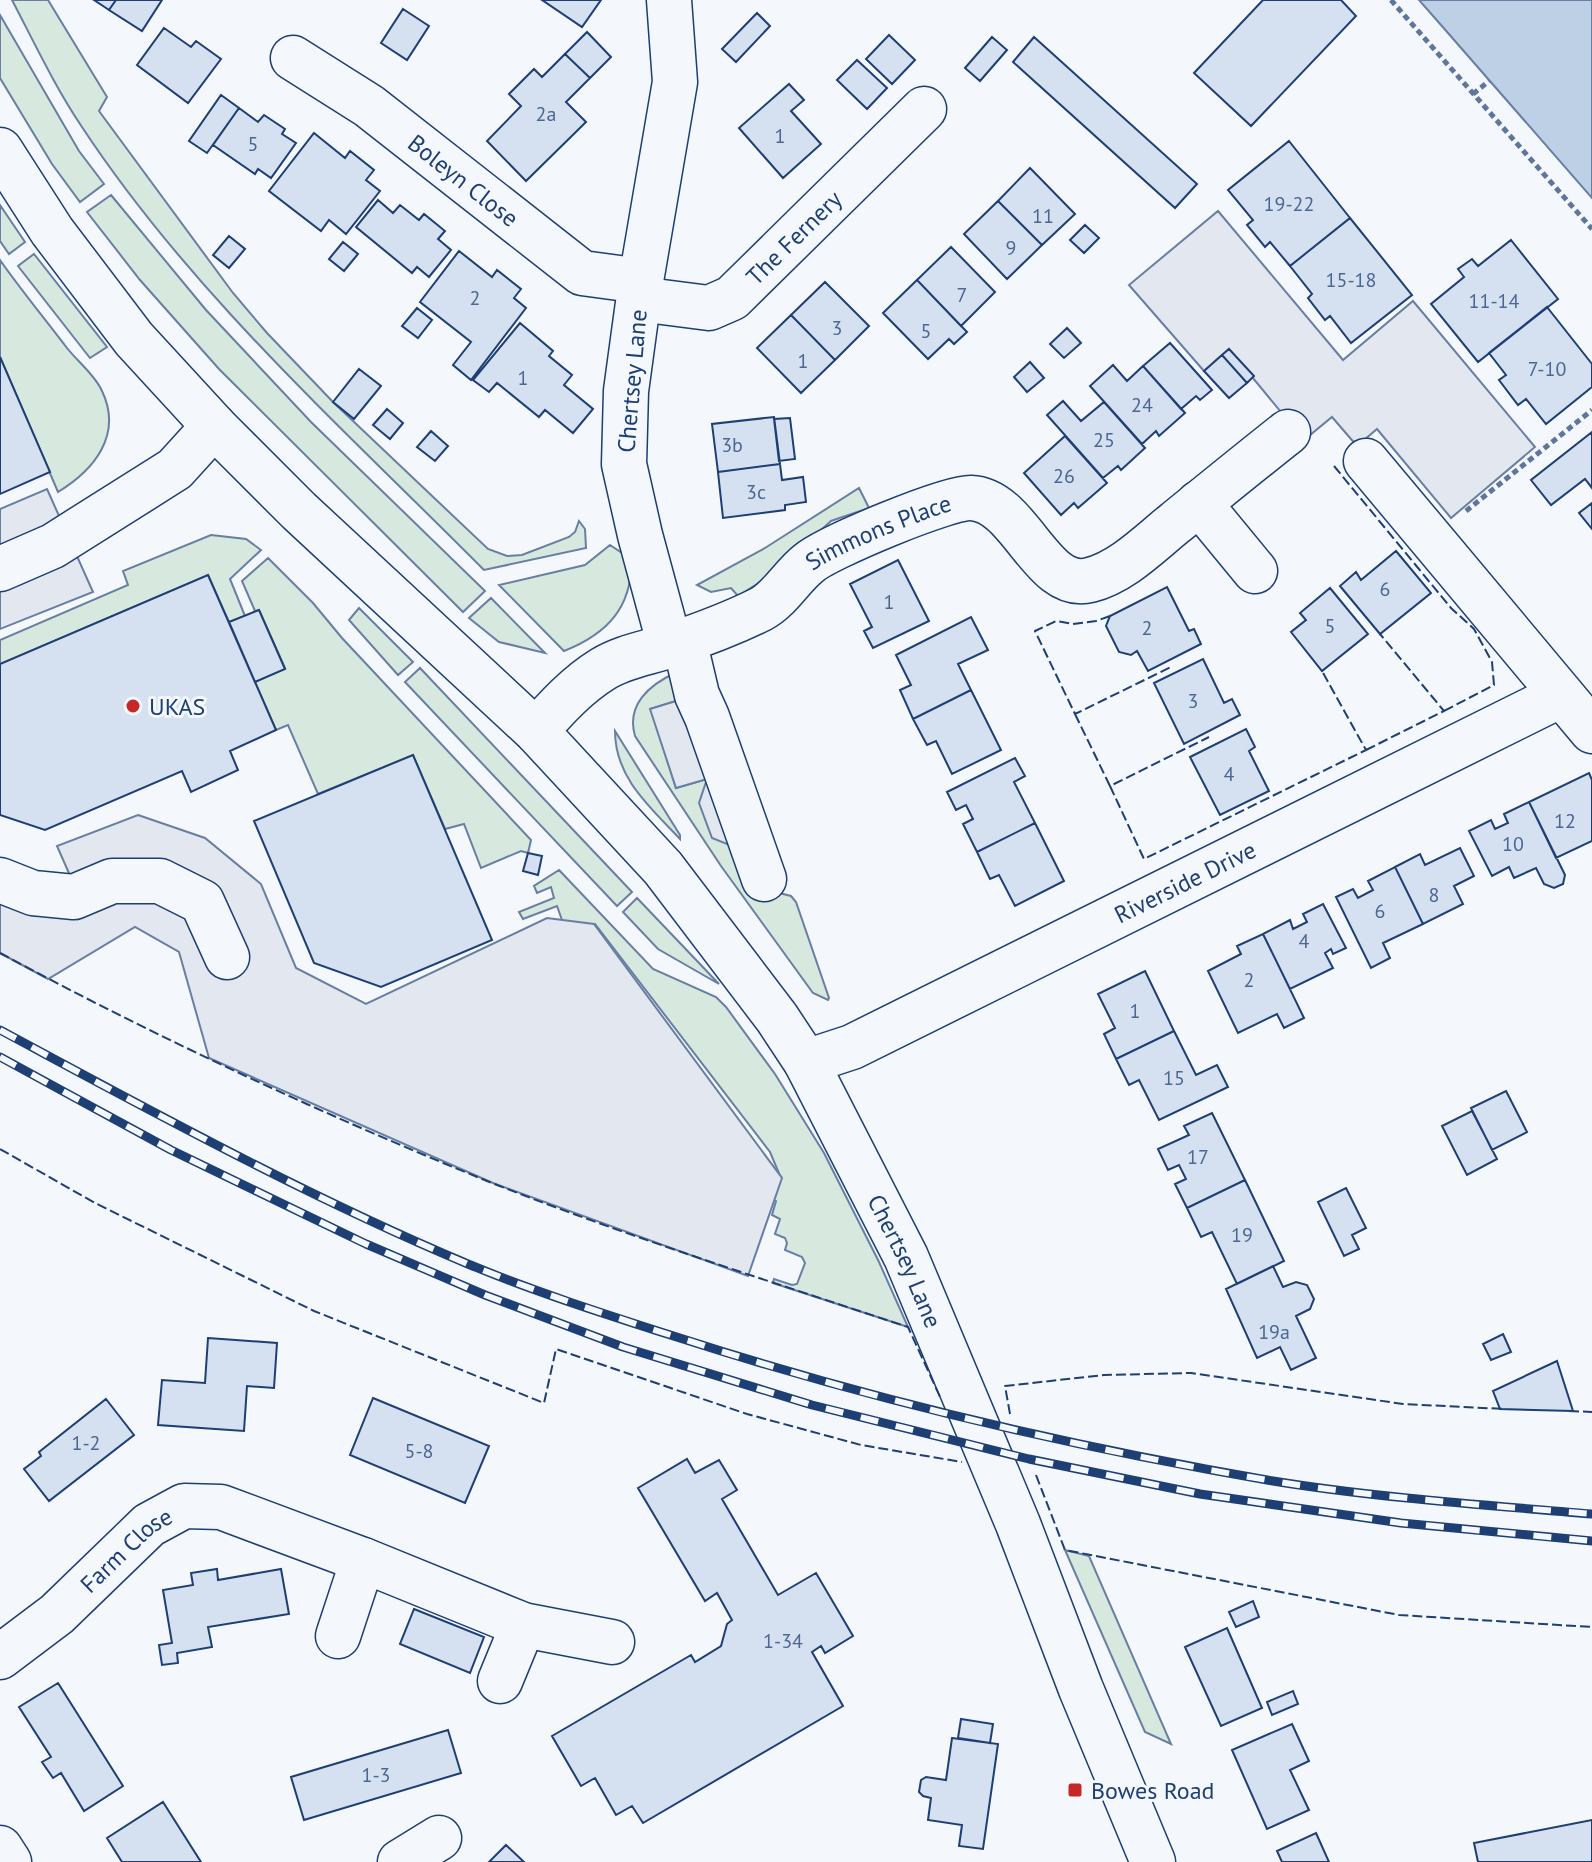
<svg xmlns="http://www.w3.org/2000/svg" width="1592" height="1862" font-family="'PT Sans',sans-serif">
<style>
.green{fill:#d7e8df;stroke:#687fa3;stroke-width:2}
.parking{fill:#e3e8f0;stroke:#687fa3;stroke-width:2}
.water{fill:#bed0e5;stroke:#687fa3;stroke-width:2}
.building{fill:#d5e0f0;stroke:#1d3f73;stroke-width:2}
.lines{fill:none;stroke-linecap:round;stroke-linejoin:round}
.minor-casing{stroke:#1d3f73;stroke-width:47}
.major-casing{stroke:#1d3f73;stroke-width:47}
.path{stroke:#5e769c;stroke-width:5;stroke-dasharray:6 4;stroke-linecap:butt}
.minor{stroke:#f4f7fb;stroke-width:44}
.major{stroke:#f4f7fb;stroke-width:44}
.rail-casing{stroke:#1d3f73;stroke-width:9}
.rail{stroke:#f4f7fb;stroke-width:6;stroke-dasharray:18;stroke-linecap:butt}
.fence{stroke:#1d3f73;stroke-width:2;stroke-dasharray:10 4;stroke-linecap:butt}
.poi-dot{fill:#c62828;stroke:#f4f7fb;stroke-width:3}
.labels{text-anchor:middle;dominant-baseline:central;stroke-width:6;stroke-linejoin:round;paint-order:stroke}
.number-label{font-size:20px;fill:#4b6792}
.street-label{font-size:24px;fill:#1d3f73;stroke:#f4f7fb}
.poi-label{font-size:24px;fill:#1d3f73;stroke:#f4f7fb;text-anchor:start}
</style>
<rect width="100%" height="100%" fill="#f4f7fb"/>
<path class="green" d="M12 0H48L107 97 99 111 233 293 267 333 333 402 488 549 507 556 522 555 569 537 575 532 579 521 585 529 586 548 484 570C344 429 192 294 82 127 55 87 34 42 12 0Z
M0 15 79 151 104 184 80 202 52 164 0 78Z
M111 195 206 310 311 422 485 591 463 612 219 369 140 280 87 212Z
M0 205 25 242 9 254 0 241Z
M34 254 107 347 90 358 18 266Z
M0 260C21 290 45 319 67 348 78 362 95 375 102 391 123 435 94 470 58 492L0 357Z
M859 488 869 508 831 521 773 574 738 596 731 588 711 592 697 585 765 548Z
M211 535 246 539 261 550 230 579 245 616 229 622 208 575 0 664V640L128 585 123 571Z
M610 545 631 559C633 607 607 634 564 651L499 585 585 565Z
M268 558 313 603 342 638 531 840 528 853 521 851 481 868 464 824 445 829 413 755 318 794 288 725 276 730 255 682 285 668 259 610 255 611 242 581Z
M491 598 545 653 499 642 469 618Z
M359 608 413 662 398 675 349 620Z
M420 668 632 892 617 906 405 682Z
M675 673 676 701 651 709 676 788 707 779 737 848 763 889 791 896 796 902 829 998 828 1000 813 993 721 866 635 736C626 705 649 685 675 673Z
M615 731 680 835V839C650 807 615 778 615 731Z
M559 870 653 969 716 997 726 1007 775 1074 824 1153 879 1262 908 1327 773 1283 774 1279 792 1285 797 1284 805 1263 802 1257 785 1250 787 1243 785 1238 775 1234 780 1219 772 1215 776 1201 749 1191 781 1178 770 1152 595 924 568 937 557 906 523 919 519 912 554 898 551 887 537 893 534 886Z
M637 898 719 984 658 949 623 912Z
M1065 1550 1089 1556 1171 1744 1145 1732Z"/>
<path class="parking" d="M1218 211 1343 360 1413 301 1535 447 1451 518 1377 429 1357 446 1332 417 1304 440 1229 349 1204 371 1129 285Z
M47 489 93 592 0 629V509Z
M676 701 709 778 737 848 712 838 699 803 707 779 676 788 650 709Z
M138 815 205 838 261 884 296 968 366 1004 547 918 594 924 782 1178 748 1276 493 1183 209 1058 179 952 135 927 48 979 0 953V876L72 880 57 846Z"/>
<path class="water" d="M1419 0H1592V198L1441 25Z"/>
<path class="building" d="M94 0H116L109 10Z
M116 0H162L142 31 109 10Z
M542 0H601L582 27Z
M1263 0H1341L1356 16 1251 126 1194 73Z
M403 9 429 26 407 60 381 43Z
M757 13 770 26 736 62 722 49Z
M164 28 191 47 196 41 221 59 188 103 137 65Z
M587 32 611 57 590 78 565 54Z
M889 35 915 60 892 84 866 59Z
M992 37 1007 50 980 81 965 68Z
M1034 37 1197 184 1175 208 1013 62Z
M565 54 590 78 566 102 586 122 526 181 487 141 521 106 509 94 534 69 542 77Z
M857 60 887 88 867 109 837 80Z
M789 84 804 100 791 111 821 144 783 178 739 128Z
M221 95 239 108 207 153 189 141Z
M239 108 258 122 264 115 285 129 282 134 296 143 271 178 258 169 255 174 213 145Z
M314 133 345 158 350 151 374 170 366 180 380 191 346 234 329 220 321 231 269 191Z
M1289 141 1350 218 1290 266 1270 242 1265 247 1247 225 1253 220 1228 190Z
M1030 168 1075 214 1042 245 998 201Z
M378 200 393 213 400 205 419 220 424 214 445 231 438 239 451 250 429 277 417 267 412 273 356 227Z
M998 201 1042 245 1007 279 964 234Z
M1350 218 1412 295 1351 343 1330 316 1325 320 1308 298 1312 294 1290 266Z
M1085 225 1099 238 1084 253 1070 240Z
M229 236 245 249 229 268 213 255Z
M1511 240 1558 299 1478 362 1431 304 1464 277 1458 269 1472 259 1478 266Z
M343 242 358 254 344 271 329 259Z
M951 247 995 292 961 326 917 280Z
M459 251 492 277 497 270 521 289 514 298 526 308 471 380 453 365 471 342 420 302Z
M917 280 967 332 954 344 949 339 928 359 883 313Z
M825 282 869 326 835 360 791 315Z
M1547 307 1592 364V387L1546 424 1526 399 1518 405 1499 380 1506 375 1489 353Z
M417 308 432 320 418 338 402 326Z
M791 315 835 360 801 393 757 348Z
M520 323 553 351 549 356 572 375 564 385 593 409 573 433 545 410 539 417 497 383 489 392 473 380Z
M1067 328 1081 343 1064 358 1050 344Z
M1170 343 1212 390 1200 400 1196 396 1181 409 1143 366Z
M1229 349 1254 376 1247 383 1222 355Z
M1222 355 1247 383 1229 398 1204 371Z
M0 357 50 472 0 494Z
M1030 362 1044 378 1027 392 1014 377Z
M1113 365 1127 381 1143 366 1185 413 1159 436 1156 431 1142 444 1090 386Z
M359 369 381 386 354 419 333 402Z
M1063 401 1081 421 1104 402 1145 448 1121 470 1118 466 1103 478 1047 415Z
M387 409 403 423 390 439 373 425Z
M774 417 780 464 718 472 712 424Z
M790 418 795 459 779 461 774 419Z
M431 431 448 446 435 461 417 447Z
M1592 432V488L1585 479 1551 505 1531 480Z
M1065 436 1107 483 1078 508 1074 503 1061 515 1024 473Z
M780 464 782 480 803 477 806 502 785 505V510L723 518 718 472Z
M1592 503V529L1579 513Z
M1396 551 1431 593 1380 634 1340 586 1356 572 1361 580Z
M898 560 929 621 873 648 864 631 872 627 850 584Z
M208 575 276 730 230 751 238 770 191 792 182 771 45 830 0 815V664Z
M1167 587 1189 631 1194 629 1201 644 1148 671 1137 651 1131 655 1119 652 1106 626 1110 616Z
M1330 588 1368 634 1322 671 1291 632 1306 620 1300 613Z
M259 610 285 669 255 682 229 622Z
M971 617 988 650 958 664 971 690 913 719 900 690 911 685 896 655Z
M1203 659 1224 703 1232 699 1240 715 1184 744 1154 683Z
M971 690 1001 750 952 774 936 741 927 745 913 719Z
M1246 729 1255 747 1249 751 1269 791 1220 815 1190 757Z
M413 755 492 940 381 987 314 963 254 821Z
M1015 758 1025 776 1014 782 1035 823 977 852 963 824 973 819 966 805 956 810 947 792Z
M1589 773 1592 780V841L1556 858 1529 802Z
M1529 802 1565 875 1563 884 1554 888 1544 884 1536 868 1514 878 1509 867 1492 876 1469 831 1491 820 1495 829 1508 823 1504 814Z
M1035 823 1064 881 1015 906 999 875 990 879 977 852Z
M1460 848 1474 876 1454 886 1463 904 1423 924 1395 867 1420 854 1425 865Z
M528 853 542 856 538 875 523 871Z
M1395 867 1423 924 1383 943 1390 958 1371 968 1336 897 1353 889 1358 898 1373 890 1368 881Z
M1323 904 1346 948 1333 954 1331 949 1325 953 1333 968 1290 989 1263 934 1290 920 1293 929 1307 922 1303 914Z
M1263 934 1304 1018 1284 1028 1277 1014 1238 1033 1208 971 1241 954 1237 946Z
M1145 971 1174 1031 1116 1059 1104 1034 1115 1028 1098 994Z
M1174 1031 1196 1075 1217 1065 1228 1087 1159 1120 1139 1080 1129 1085 1116 1059Z
M1506 1091 1527 1132 1492 1150 1471 1108Z
M1472 1111 1497 1159 1467 1175 1442 1126Z
M1212 1113 1245 1180 1187 1208 1175 1184 1186 1179 1179 1165 1168 1170 1158 1149 1189 1135 1184 1126Z
M1245 1180 1284 1261 1237 1284 1212 1232 1201 1237 1187 1208Z
M1346 1188 1366 1228 1352 1235 1359 1249 1344 1256 1318 1202Z
M1273 1266 1283 1287 1296 1282 1307 1285 1314 1299 1310 1309 1296 1316 1316 1358 1291 1370 1280 1347 1257 1358 1226 1289Z
M1503 1334 1511 1352 1491 1360 1483 1344Z
M208 1338 277 1343 274 1388 247 1386 244 1431 158 1425 162 1380 205 1383Z
M1557 1361 1573 1411 1500 1409 1493 1391Z
M373 1398 489 1446 465 1503 350 1455Z
M106 1399 134 1435 49 1501 24 1469 41 1456 39 1452Z
M687 1459 695 1473 719 1460 737 1490 722 1499 778 1595 816 1573 853 1636 825 1653 821 1646 812 1652 843 1706 643 1823 632 1806 616 1815 595 1778 581 1786 552 1736 691 1655 695 1662 721 1646 727 1624 732 1620 717 1593 705 1601 638 1488Z
M217 1569 218 1580 281 1569 289 1614 208 1627 212 1647 177 1653 178 1663 162 1665 159 1645 172 1643 163 1590 193 1585 191 1573Z
M1253 1601 1259 1617 1236 1627 1229 1612Z
M414 1609 484 1637 470 1673 400 1644Z
M1227 1628 1262 1708 1221 1726 1185 1647Z
M58 1683 123 1786 84 1811 61 1773 53 1778 42 1762 51 1757 19 1707Z
M1293 1691 1298 1704 1272 1715 1267 1702Z
M961 1719 993 1724 990 1743 958 1738Z
M1292 1724 1309 1761 1290 1770 1309 1810 1267 1829 1232 1750Z
M448 1730 461 1773 304 1820 291 1777Z
M952 1738 998 1744 983 1849 959 1846 962 1825 928 1820 931 1798 923 1796 919 1792 921 1780 926 1777 946 1780Z
M163 1802 201 1862H122L107 1838Z
M1592 1820V1862H1478L1474 1843Z
M1316 1833 1329 1862H1282L1277 1851Z
M506 1845 524 1862H489Z"/>
<g class="lines">
<defs>
<g id="minor">
<path d="M669 0 675 82 641 281 626 391 624 464 640 535 670 646"/>
<path id="s1" d="M293 58 369 106 582 273 641 281"/>
<path id="s2" d="M639 299 709 308 732 298 924 109"/>
<path d="M1366 461 1592 731"/>
<path d="M1199 503 1255 571"/>
<path d="M0 569 53 546 175 469 214 426"/>
<path d="M684 640 697 695 707 717 764 879"/>
<path id="s3" d="M536 731C556 708 577 685 603 669 624 656 649 653 671 645 701 635 733 623 761 609 780 599 792 576 809 563 828 547 948 497 971 498 1021 500 1041 593 1090 580 1122 572 1149 544 1175 523 1212 493 1250 462 1288 432"/>
<path d="M0 880 33 893 74 897 112 881H160L202 902 227 957"/>
<path id="s4" d="M806 1062 852 1047 1561 695"/>
<path d="M338 1636 363 1560"/>
<path id="s5" d="M0 1657 57 1614 149 1525 184 1506 221 1507 363 1560 523 1625 612 1642"/>
<path d="M500 1681 523 1625"/>
<path d="M0 1848 9 1862"/>
<path d="M400 1862 439 1838"/>
</g>
<g id="major">
<path id="s6" d="M0 150 52 231 134 339 214 426 299 511 536 731 663 868 777 1018 806 1062 906 1257 1018 1524 1081 1689 1153 1862"/>
</g>
</defs>
<use href="#minor" class="minor-casing"/>
<use href="#major" class="major-casing"/>
<path class="path" d="M1391 0 1592 229
M1473 94 1489 81
M1466 511 1592 410"/>
<use href="#minor" class="minor"/>
<use href="#major" class="major"/>
<defs>
<path id="rail" d="M0 1030C153 1112 308 1197 468 1264 538 1293 611 1316 683 1339 876 1401 1073 1447 1273 1481 1378 1498 1486 1505 1592 1514
M0 1057 171 1150 366 1244 485 1295 623 1347 812 1405 1029 1459 1200 1494 1401 1523 1592 1541"/>
</defs>
<use href="#rail" class="rail-casing"/>
<use href="#rail" class="rail"/>
<path class="fence" d="M1334 466 1451 608 1474 629 1492 662 1494 685 1444 711
M1110 616 1096 621 1073 624 1056 621 1035 631 1075 714 1173 666
M1075 714 1110 786 1209 737
M1366 750 1444 711 1380 634
M1110 786 1144 859 1366 750 1322 671
M0 953C160 1039 324 1115 492 1183 629 1237 769 1281 908 1327L941 1399
M0 1149 95 1203 314 1311 544 1403 556 1349 747 1414 861 1445 962 1462
M1569 1411 1592 1412
M1010 1414 1005 1386 1104 1375 1191 1373 1403 1404 1505 1409
M1036 1475 1065 1550 1399 1615 1592 1627"/>
</g>
<g class="poi-dot">
<circle cx="133" cy="706" r="8"/>
<rect x="1067" y="1782" width="16" height="16" rx="4"/>
</g>
<g class="labels">
<g class="number-label">
<text x="546" y="114">2a</text>
<text x="780" y="136">1</text>
<text x="253" y="144">5</text>
<text x="1289" y="204">19-22</text>
<text x="1043" y="216">11</text>
<text x="1011" y="248">9</text>
<text x="1351" y="280">15-18</text>
<text x="962" y="295">7</text>
<text x="475" y="298">2</text>
<text x="1494" y="301">11-14</text>
<text x="837" y="328">3</text>
<text x="926" y="331">5</text>
<text x="803" y="361">1</text>
<text x="1547" y="369">7-10</text>
<text x="523" y="378">1</text>
<text x="1142" y="405">24</text>
<text x="1104" y="440">25</text>
<text x="732" y="445">3b</text>
<text x="1064" y="476">26</text>
<text x="756" y="492">3c</text>
<text x="1385" y="589">6</text>
<text x="889" y="602">1</text>
<text x="1330" y="626">5</text>
<text x="1147" y="628">2</text>
<text x="1193" y="701">3</text>
<text x="1229" y="774">4</text>
<text x="1565" y="821">12</text>
<text x="1513" y="844">10</text>
<text x="1434" y="895">8</text>
<text x="1380" y="911">6</text>
<text x="1304" y="941">4</text>
<text x="1249" y="980">2</text>
<text x="1135" y="1011">1</text>
<text x="1174" y="1078">15</text>
<text x="1198" y="1157">17</text>
<text x="1242" y="1235">19</text>
<text x="1274" y="1332">19a</text>
<text x="86" y="1443">1-2</text>
<text x="419" y="1451">5-8</text>
<text x="783" y="1641">1-34</text>
<text x="376" y="1775">1-3</text>
</g>
<g class="street-label">
<text stroke="none"><textPath href="#s1" startOffset="210">Boleyn Close</textPath></text>
<text stroke="none"><textPath href="#s2" startOffset="182">The Fernery</textPath></text>
<text transform="translate(632 381) rotate(-85)">Chertsey Lane</text>
<text stroke="none"><textPath href="#s3" startOffset="404">Simmons Place</textPath></text>
<text stroke="none"><textPath href="#s4" startOffset="420">Riverside Drive</textPath></text>
<text stroke="none"><textPath href="#s6" startOffset="1444">Chertsey Lane</textPath></text>
<text stroke="none"><textPath href="#s5" startOffset="166">Farm Close</textPath></text>
</g>
<g class="poi-label">
<text x="149" y="706">UKAS</text>
<text x="1091" y="1790">Bowes Road</text>
</g>
</g>
</svg>
